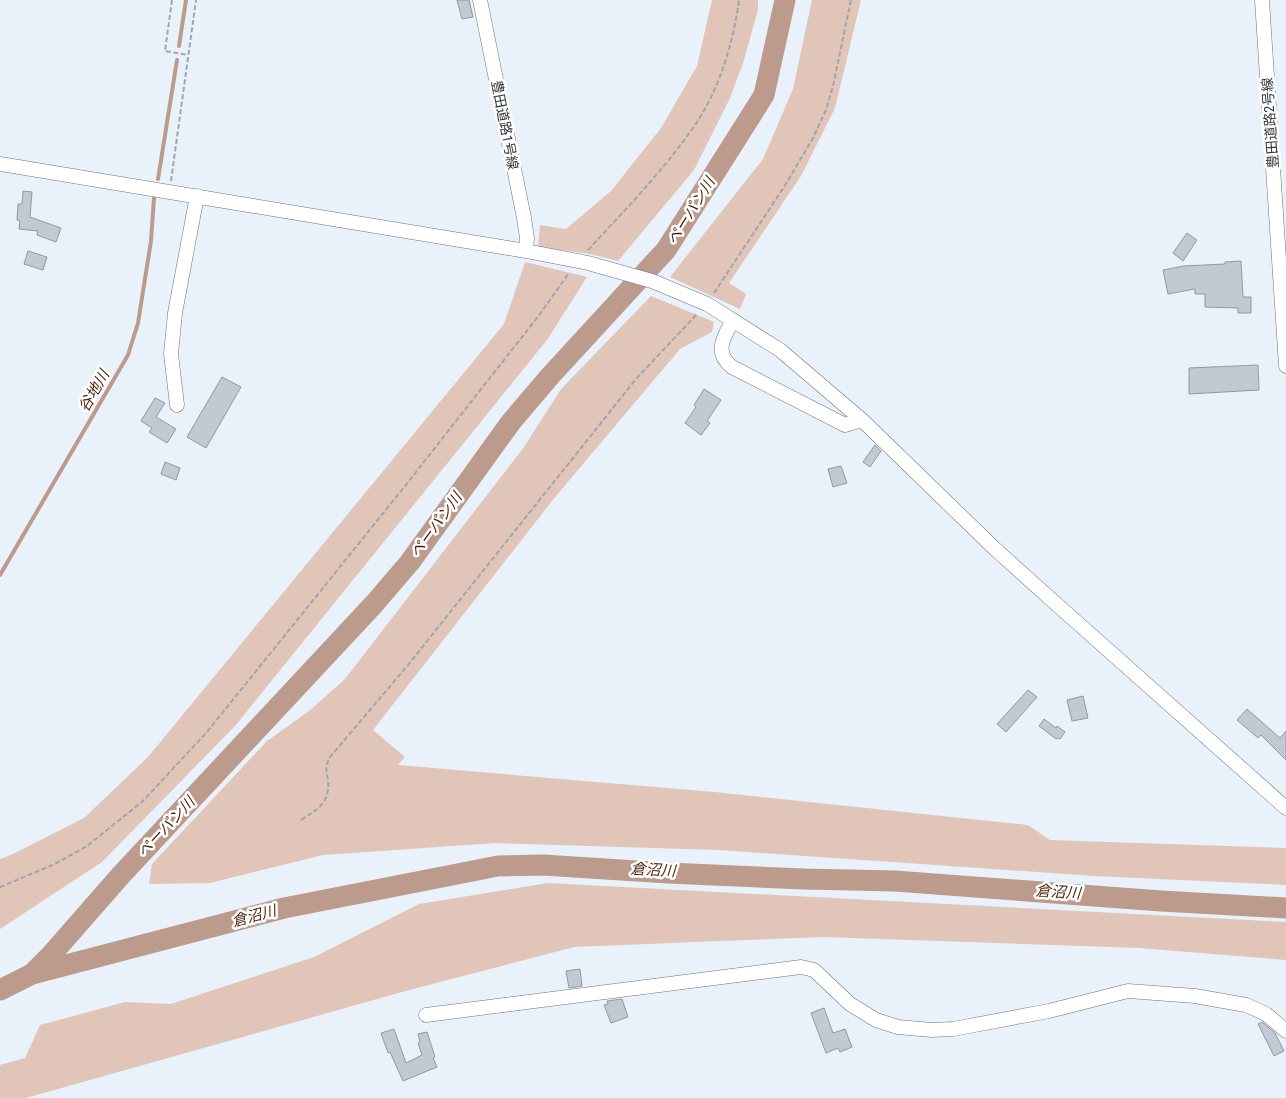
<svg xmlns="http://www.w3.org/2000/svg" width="1286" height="1098" font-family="'Roboto Condensed','Noto Sans JP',sans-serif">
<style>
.green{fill:#e1c5b8}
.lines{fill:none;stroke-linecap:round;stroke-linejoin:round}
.stream{stroke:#bd9b8c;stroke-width:4}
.river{stroke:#bd9b8c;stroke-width:21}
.building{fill:#c1cad2;stroke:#9098a0}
.minor-casing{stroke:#6b727a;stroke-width:15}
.path{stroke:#9fa5ac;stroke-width:2;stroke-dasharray:5 2.5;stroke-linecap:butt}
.minor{stroke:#fff;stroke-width:14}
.labels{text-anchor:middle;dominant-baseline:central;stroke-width:5;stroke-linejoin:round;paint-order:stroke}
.street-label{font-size:14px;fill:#34373b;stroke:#fff}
.water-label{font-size:15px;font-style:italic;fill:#4b1e06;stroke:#fff}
</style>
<rect width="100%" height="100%" fill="#e9f2fb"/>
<path class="green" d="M712 0H758V10L743 63 730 98 694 170 618 261 590 254 538 247 540 225 566 229 611 191 661 128 697 66Z
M812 0H861L835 108 801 176 729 283 746 294 740 309 670 277 763 159 793 89Z
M525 262 587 277 547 340 235 726 102 862 0 929V859L13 854 84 818 148 757 504 324Z
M651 296 714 322 712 332 680 349 556 496 373 730 405 757 398 765 714 792 1028 825 1050 840 1286 848V885L1094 876 718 850 496 843 323 855 210 883 149 884 152 864 267 741 309 711 345 679 524 447 561 389Z
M548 883 1286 922V960L1139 948 823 937 574 947 402 992 26 1098H0V1065L25 1058 40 1025 125 1002 171 1004 314 957 419 904Z"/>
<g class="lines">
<path class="stream" d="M179 46 186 0
M158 179 177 60
M0 575 128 355 138 323 151 241 154 198"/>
<path class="river" d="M32 974 284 908 498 866 543 865 668 873 804 879 895 881 1161 901 1286 908
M0 990 32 974 51 955 121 875 374 604 410 562 511 422 551 375 666 250 764 95 785 0"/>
</g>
<path class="building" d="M457 0H469L473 17 462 19Z
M23 191 32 192 30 217 61 228 56 242 37 235 38 231 19 229 20 221 17 220 18 204H22Z
M1187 233 1197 240 1183 261 1173 253Z
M28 251 47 257 43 270 24 264Z
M1241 261 1243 297H1251V313H1238V308L1205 307V294H1195V289L1168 294 1163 270 1184 266 1225 264V262Z
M1258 365 1259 390 1189 394V368Z
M222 377 241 387 206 448 187 437Z
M704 389 721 400 707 421 710 423 701 435 685 423 696 407 694 405Z
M155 398 165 403 156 417 176 429 167 443 149 432 152 428 141 421Z
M875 445 881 451 870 467 863 462Z
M165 462 180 468 176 480 161 474Z
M841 466 847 483 833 487 828 469Z
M1028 690 1037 697 1006 732 997 724Z
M1083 696 1088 718 1072 721 1067 700Z
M1247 709 1280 738 1286 731V760L1261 735 1258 738 1237 720Z
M1044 719 1056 728 1057 726 1065 732 1060 739 1058 738 1056 739 1039 726Z
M580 969 582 986 569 988 566 971Z
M622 999 628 1017 611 1023 604 1005 608 1004 607 1001Z
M824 1008 833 1033 845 1029 852 1047 840 1052 838 1048 826 1053 811 1013Z
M1262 1022 1275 1033 1284 1051 1274 1056 1258 1024Z
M394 1029 406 1063 422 1055 418 1043 420 1042 418 1034 427 1032 435 1057 433 1058 437 1067 403 1081 390 1052 388 1053 381 1033Z"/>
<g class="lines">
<defs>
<path id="minor" d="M480 0 524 218 527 238 526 251
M1262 0 1286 366
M0 164 526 251 588 263 652 281 707 304 780 350 862 420 994 548 1054 602 1286 808
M733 320C724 337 713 352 732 367L845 425 862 420
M177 405 171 354 175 313 197 196
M426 1015C551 999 676 983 801 967L814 970 850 1004 876 1020 898 1027 932 1030 953 1029 1049 1011 1128 991 1195 996 1246 1005 1266 1014 1286 1031"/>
</defs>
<use href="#minor" class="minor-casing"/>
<path class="path" d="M172 0 165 51 188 55
M171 181 196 0
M588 250C624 211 662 172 693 128 719 91 733 44 739 0
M714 293 784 187 813 138 826 110 833 86 851 0
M301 820C318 809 330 803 328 780 326 770 325 766 330 757L408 665 636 379 697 314
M0 887 55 864 87 846 143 801 207 732 405 486 540 314 569 273"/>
<use href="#minor" class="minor"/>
</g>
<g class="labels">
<g class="street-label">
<text transform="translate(1270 123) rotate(-94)">豊田道路2号線</text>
<text transform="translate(505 125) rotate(79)">豊田道路1号線</text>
</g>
<g class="water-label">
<text transform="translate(691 211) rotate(-58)">ペーパン川</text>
<text transform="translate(94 391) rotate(-60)">谷地川</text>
<text transform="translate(436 525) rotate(-54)">ペーパン川</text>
<text transform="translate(166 827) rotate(-47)">ペーパン川</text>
<text transform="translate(653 870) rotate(3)">倉沼川</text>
<text transform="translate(1058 892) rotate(4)">倉沼川</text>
<text transform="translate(254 916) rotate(-15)">倉沼川</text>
</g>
</g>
</svg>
